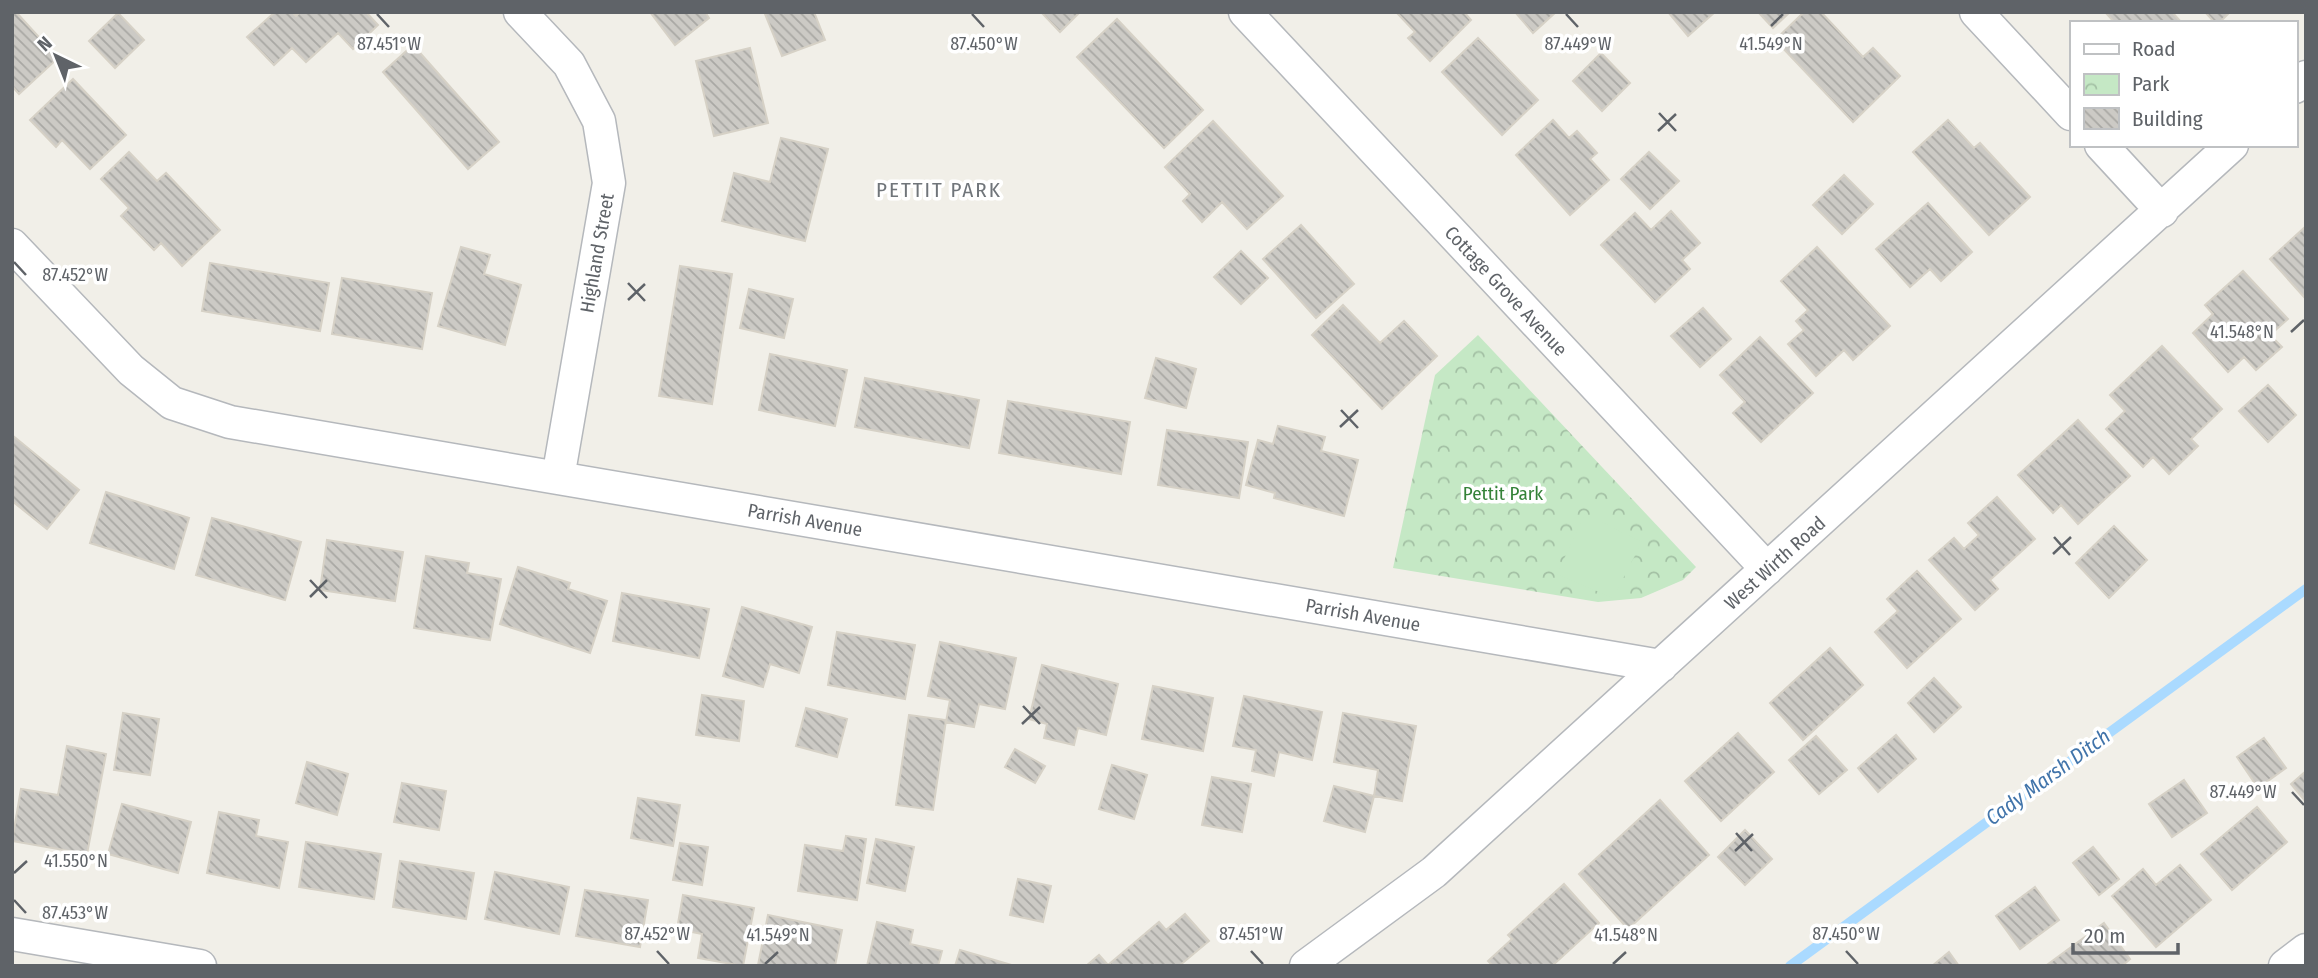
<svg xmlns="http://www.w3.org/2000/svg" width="2318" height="978" font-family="'Fira Sans Condensed',sans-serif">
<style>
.park{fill:url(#park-crowns)}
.garden{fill:#c5e8c5}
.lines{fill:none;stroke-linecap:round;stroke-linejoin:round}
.stream{stroke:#aadaff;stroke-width:10}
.building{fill:url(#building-back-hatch);stroke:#d6d1c6;stroke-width:2}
.street-casing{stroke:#b5b8bc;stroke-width:35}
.street{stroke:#fff;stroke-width:32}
.ticks{fill:none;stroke:#5f6368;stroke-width:2.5}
.labels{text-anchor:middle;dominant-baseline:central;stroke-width:7;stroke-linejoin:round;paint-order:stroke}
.street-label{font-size:19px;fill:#5f6368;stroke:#fff}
.park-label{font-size:19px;fill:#348238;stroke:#fff}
.neighbourhood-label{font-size:21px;letter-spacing:2px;fill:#70757a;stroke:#fff}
.water-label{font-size:21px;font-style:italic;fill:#4174aa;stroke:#fff}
.ticks-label{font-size:18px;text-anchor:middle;fill:#5f6368;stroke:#fff;stroke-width:7;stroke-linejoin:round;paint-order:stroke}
</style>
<defs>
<pattern id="park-crowns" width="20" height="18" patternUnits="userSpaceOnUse" patternTransform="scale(1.75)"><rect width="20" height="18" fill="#c5e8c5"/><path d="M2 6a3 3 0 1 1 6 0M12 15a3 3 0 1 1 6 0" fill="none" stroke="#a3c0a4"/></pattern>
<pattern id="building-back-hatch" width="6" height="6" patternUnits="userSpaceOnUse" patternTransform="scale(1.75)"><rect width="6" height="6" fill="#cccac5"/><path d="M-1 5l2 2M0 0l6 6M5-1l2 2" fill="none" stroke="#a9a8a4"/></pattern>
</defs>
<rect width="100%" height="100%" fill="#f1efe8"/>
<path class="park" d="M1478 335 1696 567 1683 580 1641 598 1598 602 1393 568 1435 375Z"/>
<path class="garden" d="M1585 514 1642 542 1613 598 1557 574Z"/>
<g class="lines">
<path class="stream" d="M1790 966 2306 589"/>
</g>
<path class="building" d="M12 12H16L58 58 19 94 12 86Z
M275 12H292L296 16 300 12H366L378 25 353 49 338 33 306 62 292 48 274 65 247 37Z
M650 12H705L709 18 675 45Z
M769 12H814L825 40 782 56 765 14Z
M1041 12H1080L1060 32Z
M1396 12H1464L1471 20 1430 61 1408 38 1415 32Z
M1515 12H1556L1533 33Z
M1668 12H1715L1688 36Z
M1758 12H1790L1773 28Z
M1804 12H1821L1863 57 1873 48 1900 76 1853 122 1775 40Z
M2105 12H2172L2182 23H2115Z
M2205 12H2230L2219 23H2215Z
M118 13 144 40 115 68 89 41Z
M1117 19 1203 110 1164 148 1077 57Z
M1478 38 1538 100 1502 135 1442 72Z
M413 45 499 142 468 169 383 72Z
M750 48 768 123 714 136 696 61Z
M1601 53 1630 83 1602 111 1573 81Z
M73 79 126 135 90 169 62 140 56 147 30 120Z
M1553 120 1569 138 1577 131 1597 153 1590 159 1609 180 1570 215 1516 155Z
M1948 120 1974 148 1980 143 2030 197 1989 235 1913 152Z
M1213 121 1283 196 1247 229 1222 202 1202 222 1183 201 1190 194 1165 167Z
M781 138 828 149 805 241 722 221 734 173 770 182Z
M129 152 157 181 166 173 220 230 182 266 161 243 154 250 121 216 129 208 101 179Z
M1649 152 1679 181 1650 209 1621 179Z
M1844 175 1873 204 1842 234 1813 205Z
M1928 203 1972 252 1941 281 1930 269 1910 287 1876 249Z
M1671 211 1700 243 1682 260 1690 269 1655 302 1601 245 1635 213 1651 230Z
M1301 225 1354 284 1316 318 1263 259Z
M2306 226V295L2304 297 2270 259Z
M461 247 490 255 484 274 521 285 505 345 438 326Z
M1817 247 1890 326 1853 360 1844 350 1816 376 1788 344 1804 330 1796 321 1808 310 1781 281Z
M1241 251 1268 278 1241 304 1214 277Z
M210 263 329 283 320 331 202 311Z
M680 266 732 274 712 404 659 396Z
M2243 271 2288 319 2270 335 2282 347 2256 370 2244 357 2228 372 2193 333 2213 314 2205 305Z
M342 278 432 293 422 349 332 334Z
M749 289 793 299 784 338 740 328Z
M1343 305 1380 343 1404 321 1437 356 1382 409 1312 335Z
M1703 308 1731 339 1700 367 1671 336Z
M1760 337 1813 393 1761 442 1733 413 1745 402 1720 375Z
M2162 346 2222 409 2191 439 2198 446 2169 474 2153 457 2143 467 2106 429 2125 411 2110 395Z
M770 354 847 370 835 426 759 410Z
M1156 358 1196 369 1186 408 1145 398Z
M865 378 979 400 969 448 855 427Z
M2268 385 2296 415 2268 442 2239 411Z
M1008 401 1130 422 1121 474 999 453Z
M2078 420 2130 476 2078 524 2061 505 2053 513 2018 475Z
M1278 426 1325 437 1321 451 1358 460 1344 516 1274 498 1275 493 1246 485 1258 440 1273 444Z
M1167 430 1248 442 1239 498 1158 485Z
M12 435 79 490 47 529 12 501Z
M106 492 189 518 174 569 90 543Z
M1997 497 2035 539 1990 580 1998 589 1975 610 1929 560 1954 538 1964 549 1979 535 1968 523Z
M212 518 301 542 285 600 196 575Z
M2114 526 2147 560 2109 598 2076 563Z
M327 540 403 552 395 601 320 590Z
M426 556 469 563 467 573 501 579 490 640 414 628Z
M518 567 570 583 568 589 607 601 590 653 500 624Z
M1917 571 1961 619 1907 668 1875 632 1898 611 1887 599Z
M622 593 709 609 699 658 613 641Z
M742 607 812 627 799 673 770 664 763 687 723 676Z
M837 632 915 645 905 699 828 685Z
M940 642 1016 658 1005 709 979 704 974 727 946 722 950 700 928 696Z
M1830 648 1863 685 1803 740 1770 703Z
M1042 665 1118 684 1106 735 1078 728 1074 745 1044 738 1047 724 1029 719Z
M1934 678 1961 707 1934 732 1908 703Z
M1153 686 1213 698 1203 751 1142 739Z
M702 695 744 701 739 741 696 735Z
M1244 696 1322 712 1312 760 1279 752 1274 776 1252 771 1256 750 1233 746Z
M806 708 847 719 837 757 796 746Z
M123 713 159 719 150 775 114 770Z
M1343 713 1416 726 1402 801 1374 796 1378 770 1334 762Z
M909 715 946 720 933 810 896 805Z
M1738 733 1774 772 1721 821 1685 781Z
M1896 735 1916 759 1878 792 1858 768Z
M1816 736 1847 770 1819 794 1789 760Z
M2264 738 2286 768 2258 788 2237 757Z
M67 746 106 754 87 854 12 841 21 789 58 795Z
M1015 749 1045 766 1035 783 1005 767Z
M307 762 348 774 337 815 296 803Z
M1112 765 1147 775 1134 819 1099 809Z
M2306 771V802L2291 784Z
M1212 777 1251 784 1242 832 1202 825Z
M2184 780 2207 813 2172 837 2149 804Z
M402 783 446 791 439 830 394 822Z
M1334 786 1374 796 1365 832 1324 821Z
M638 798 680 805 673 846 631 838Z
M1660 800 1709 855 1628 929 1579 874Z
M122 804 191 822 178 873 108 854Z
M2257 807 2287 842 2232 890 2201 854Z
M219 812 259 820 256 836 288 842 279 888 207 873Z
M1745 830 1772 859 1745 885 1718 857Z
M846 836 866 839 857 900 798 891 805 845 843 851Z
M876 839 914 847 905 891 867 883Z
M306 842 381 854 374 899 299 887Z
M680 843 708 847 702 885 673 880Z
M2093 847 2119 879 2099 895 2073 863Z
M400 861 474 873 466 919 393 907Z
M2180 865 2211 900 2156 947 2112 896 2143 869 2156 885Z
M495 872 569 887 559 934 485 919Z
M1018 879 1051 886 1043 922 1010 915Z
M1564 884 1599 923 1552 966H1493L1488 961 1512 939 1508 935Z
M2035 887 2059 920 2020 949 1996 916Z
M585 890 648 900 640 947 576 936Z
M683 895 754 908 743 966 698 958 702 934 677 929Z
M1185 914 1209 941 1179 966H1086L1099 955 1108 965 1159 922 1166 930Z
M768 915 842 930 835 966 758 965Z
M877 922 913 930 910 944 942 951 938 966H867Z
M2104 923 2130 959 2122 966H2050L2048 964Z
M960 950 1015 966H955Z
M1949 952 1959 966H1932Z"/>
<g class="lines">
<defs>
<path id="street" d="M520 12 569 64 599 121 609 183 558 478
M1245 12 1767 569
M1976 12 2071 114
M2295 87 2306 77
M2101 145 2162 211
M12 245 131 370 172 403 230 422 1661 666
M12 934 200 966
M1306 966 1434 872 2232 145
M2285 966 2306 950"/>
</defs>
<use href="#street" class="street-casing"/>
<use href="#street" class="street"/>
</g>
<path class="ticks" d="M377 14 389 27M972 14 984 27M1566 14 1578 27M1771 26 1783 14M1659 113 1676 131M1658 131 1676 114M14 262 26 275M628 283 645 301M628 300 645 284M2291 332 2304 320M1341 410 1358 428M1340 427 1358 410M2054 537 2070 555M2053 554 2071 537M310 580 327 598M310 597 327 580M1023 706 1040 724M1022 724 1040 707M2292 792 2304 805M1736 833 1752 851M1735 851 1753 834M14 873 27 861M14 900 26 913M657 951 669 964M1251 951 1263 964M1846 951 1858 964M765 964 778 952M1613 964 1626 952"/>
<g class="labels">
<g class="street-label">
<text transform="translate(597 253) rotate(-80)">Highland Street</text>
<text transform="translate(1506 291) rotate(47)">Cottage Grove Avenue</text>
<text transform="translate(805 520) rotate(10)">Parrish Avenue</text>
<text transform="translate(1775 563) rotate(-42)">West Wirth Road</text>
<text transform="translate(1363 615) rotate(10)">Parrish Avenue</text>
</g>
<g class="park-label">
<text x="1503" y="493">Pettit Park</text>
</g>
<g class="neighbourhood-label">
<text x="939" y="190">PETTIT PARK</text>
</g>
<g class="water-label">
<text transform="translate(2048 777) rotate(-36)">Cady Marsh Ditch</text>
</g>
</g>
<g class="ticks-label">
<text x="1771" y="50">41.549°N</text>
<text x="389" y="50">87.451°W</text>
<text x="984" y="50">87.450°W</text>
<text x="1578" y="50">87.449°W</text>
<text x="75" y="281">87.452°W</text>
<text x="2242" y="338">41.548°N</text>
<text x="2243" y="798">87.449°W</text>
<text x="76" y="867">41.550°N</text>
<text x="75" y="919">87.453°W</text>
<text x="657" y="940">87.452°W</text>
<text x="1251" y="940">87.451°W</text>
<text x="1846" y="940">87.450°W</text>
<text x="778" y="941">41.549°N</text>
<text x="1626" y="941">41.548°N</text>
</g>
<rect width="2318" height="978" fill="none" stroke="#5f6368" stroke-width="28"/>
<rect x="2070" y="21" width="228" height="126" fill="#ffffff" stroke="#bfc1c3" stroke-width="2"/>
<rect x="2084" y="44" width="35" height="10" fill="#ffffff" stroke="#bfc1c3" stroke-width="2"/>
<text x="2132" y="56" font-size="21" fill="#5f6368">Road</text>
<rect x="2084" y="74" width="35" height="21" fill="url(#park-crowns)" stroke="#bfc1c3" stroke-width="2"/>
<text x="2132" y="91" font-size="21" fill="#5f6368">Park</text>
<rect x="2084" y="108" width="35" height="21" fill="url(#building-back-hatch)" stroke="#bfc1c3" stroke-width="2"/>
<text x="2132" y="126" font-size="21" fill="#5f6368">Building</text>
<g transform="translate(56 56) rotate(317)" stroke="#ffffff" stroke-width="5" paint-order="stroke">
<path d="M0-5L12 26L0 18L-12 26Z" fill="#5f6368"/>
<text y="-10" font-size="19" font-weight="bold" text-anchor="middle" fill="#5f6368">N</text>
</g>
<path d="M2073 943v10h105v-10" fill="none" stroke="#5f6368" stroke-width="3.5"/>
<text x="2084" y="943" font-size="21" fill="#5f6368" stroke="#ffffff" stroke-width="5" paint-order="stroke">20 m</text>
</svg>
